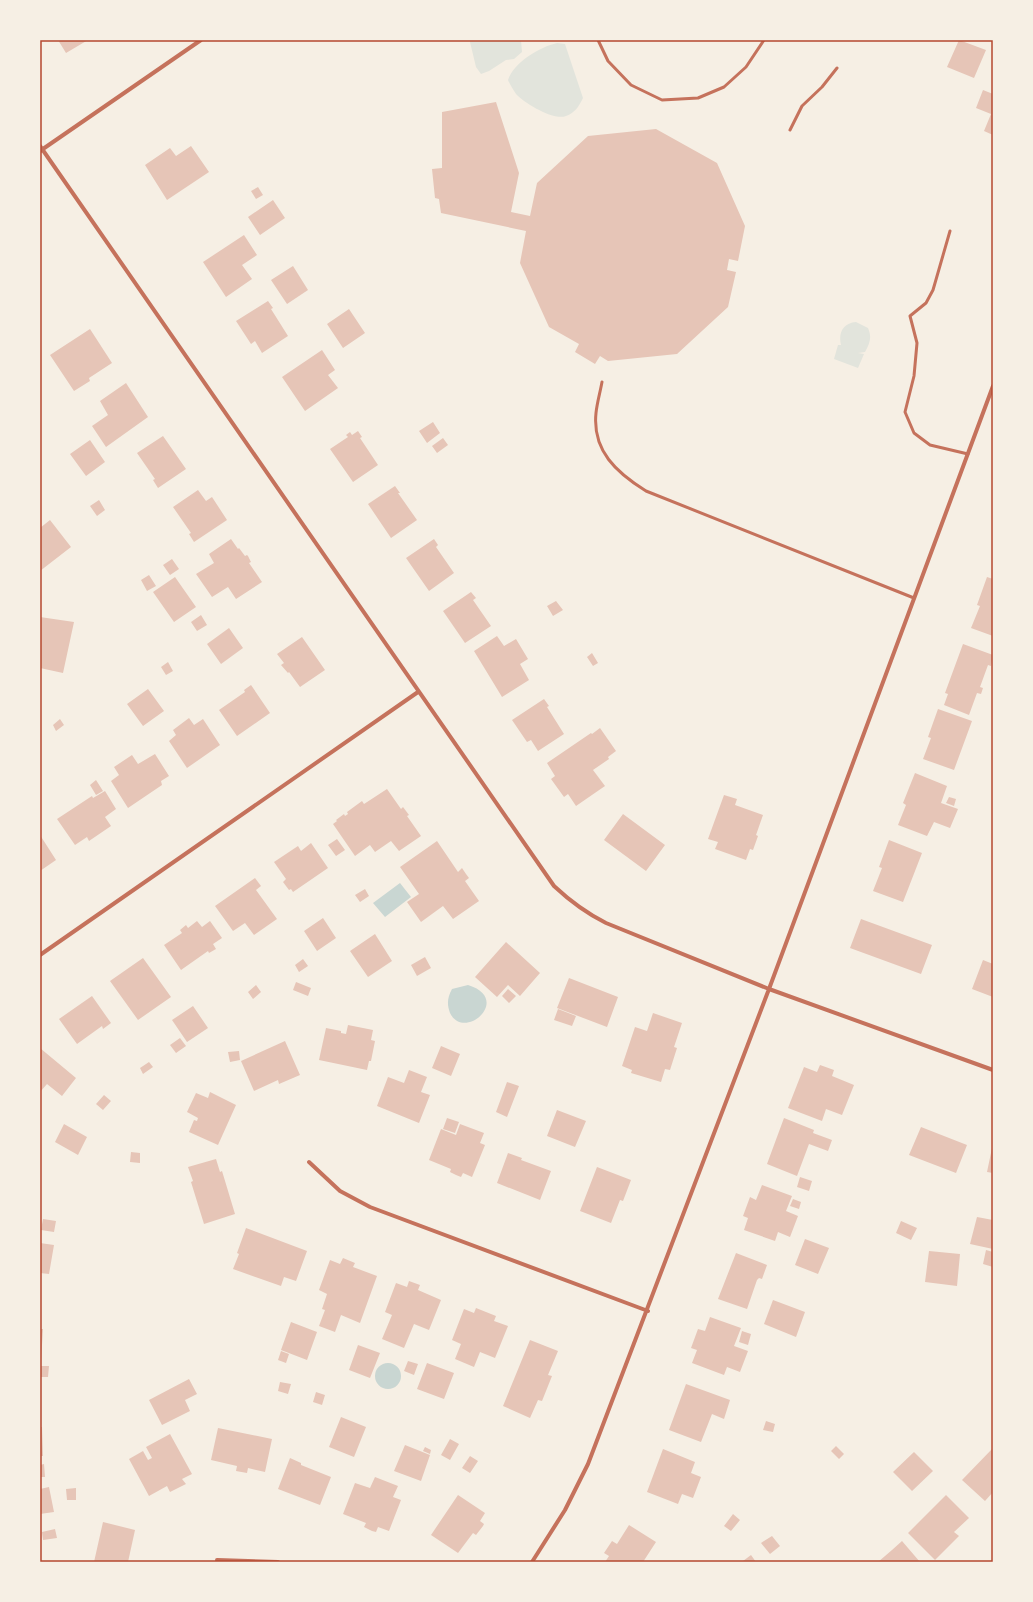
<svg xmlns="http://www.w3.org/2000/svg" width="1033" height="1602" font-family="'Source Serif 4',serif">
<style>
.green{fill:#e2e4dc}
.water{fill:#c9d6d2}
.building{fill:#e6c5b7}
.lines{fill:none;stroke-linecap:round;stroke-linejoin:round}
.service{stroke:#c5725c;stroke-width:3}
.minor{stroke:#c5725c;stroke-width:4}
.neatline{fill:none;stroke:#b5482f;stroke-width:1.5}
</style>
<rect width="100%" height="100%" fill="#f6efe4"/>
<path class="green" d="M471 40H521L522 52 514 59 506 60 489 71 481 74 476 67 470 42Z
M557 43 565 44 583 98C579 106 575 113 566 116 554 121 524 103 516 94 513 89 510 85 508 80 514 62 540 47 557 43Z
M856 322 868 328C872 337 870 343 865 352L858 353 864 354 858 368 834 359 838 345H841C838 333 843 323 856 322Z"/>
<path class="water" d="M400 883 411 897 385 917 373 903Z
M468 985C513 999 464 1042 450 1013 447 1005 447 998 452 989Z
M375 1376a13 13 0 1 1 26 0a13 13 0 1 1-26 0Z"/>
<path class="building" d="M58 40H88L66 53Z
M959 40 986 50 974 78 947 67Z
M983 90 993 94V135L984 131 991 114 976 108Z
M496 102 519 173 511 212 530 216 537 183 588 136 656 129 717 163 745 226 738 261 729 259 727 270 736 272 728 307 677 354 608 361 600 356 595 364 575 352 579 344 549 327 520 263 526 231 441 213 439 199 435 198 432 169 442 168V112Z
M191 146 209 172 167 200 145 165 170 148 176 156Z
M258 187 263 195 256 199 251 191Z
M273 200 285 218 260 235 248 217Z
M244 235 257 255 242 265 252 279 226 297 203 262Z
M293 266 308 290 287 304 271 280Z
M268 301 273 308 271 309 288 336 262 353 255 341 251 344 236 321Z
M349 309 365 333 343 348 327 324Z
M90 329 112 363 89 378 90 381 74 391 50 355Z
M322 350 335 370 328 375 338 388 305 411 282 377Z
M126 383 148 417 106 447 92 426 108 415 100 401Z
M433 422 440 433 427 443 419 431Z
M358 431 362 437 360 438 378 465 353 482 330 449 348 437 346 435 350 432 352 435Z
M163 436 186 469 158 488 153 480 155 479 137 453Z
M443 438 448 445 437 453 432 446Z
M90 440 105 462 86 476 70 454Z
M395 486 400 493H398L417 520 391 538 368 504Z
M198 490 206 501 212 497 227 520 194 542 189 534 191 533 173 507Z
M99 500 105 510 97 516 90 506Z
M50 520 71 547 40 571V528Z
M231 539 238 549 239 548 245 556 247 555 248 556 251 562 249 563 262 582 236 599 228 587 212 597 196 574 214 563 209 554Z
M434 539 438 545 436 547 454 573 429 591 406 558Z
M172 559 179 569 170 575 163 565Z
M149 575 156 586 147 591 141 580Z
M175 577 196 607 174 622 153 592Z
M987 577 993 579V636L971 628 980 606 977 605Z
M471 592 476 598 473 600 491 626 465 643 443 611Z
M556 601 563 610 553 616 547 606Z
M201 615 207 625 197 631 191 622Z
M40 617 74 622 63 673 40 668Z
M229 628 243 648 221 664 207 644Z
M497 636 504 646 516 639 528 659 520 664 529 680 502 697 474 651Z
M302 637 325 670 300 687 289 672 288 673 281 665 284 663 277 654Z
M963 644 993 655 991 666 988 665 980 687 983 688 981 694 977 693 969 715 944 705 948 694 945 693Z
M592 653 598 663 593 666 587 657Z
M168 662 173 671 166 675 161 667Z
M251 685 270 713 237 736 219 710 245 692 244 690Z
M148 689 164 711 143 726 127 704Z
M544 699 549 706 547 707 564 734 538 751 531 740 527 742 512 720Z
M938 709 972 721 954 770 923 759 931 738 928 737Z
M189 718 194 725 203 719 220 745 187 768 169 741 176 735 173 730Z
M60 719 64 725 56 731 53 725Z
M600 728 616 751 608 757 609 759 593 770 605 786 576 806 568 794 564 797 551 779 555 776 547 763 591 733 592 734Z
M155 754 169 776 161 781 162 785 128 808 111 781 119 775 114 767 132 755 138 764Z
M915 773 947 786 941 803 958 809 950 828 934 822 927 836 898 825 906 805 903 803Z
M96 780 103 791 96 795 90 785Z
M387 789 401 809 403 807 409 815 407 816 421 836 399 851 391 841 375 852 370 845 355 856 333 824 337 821 336 820 344 814 345 816 348 814 347 812 362 801 364 804Z
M105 791 116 809 105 817 111 826 89 841 87 837 75 845 57 819 92 796 93 798Z
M724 795 737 799 735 805 763 815 756 835 758 836 753 850 750 849 746 860 715 849 718 842 708 839Z
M949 797 956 799 954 806 946 803Z
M623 814 665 845 646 871 604 840Z
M40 835 56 860 40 871Z
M337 839 345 850 336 856 328 845Z
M889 840 922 853 903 902 873 891 882 868 879 867Z
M437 841 458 872 462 868 466 874 469 878 465 881 479 901 453 919 443 906 421 922 407 902 419 894 400 867Z
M311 843 328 868 293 892 291 889 289 890 283 882 286 879 274 862 298 846 301 851Z
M255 878 261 886 256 890 277 919 254 935 245 923 233 931 215 906Z
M365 889 369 896 360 902 355 895Z
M323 918 336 938 317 951 304 931Z
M861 919 932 945 921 974 850 948Z
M197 921 202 927 210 921 222 938 213 944 216 949 209 953 208 951 181 970 164 945 182 933 180 930 186 925 188 928Z
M375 934 392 961 368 977 350 951Z
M506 942 540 973 520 996 508 985 497 997 475 977Z
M425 957 431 968 417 976 411 965Z
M143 958 171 997 138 1020 110 981Z
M303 959 308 966 299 972 295 965Z
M983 960 993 964V997L972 989Z
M569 978 618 997 607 1027 557 1008Z
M296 982 311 988 308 996 293 990Z
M256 985 261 992 253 999 248 992Z
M508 989 516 996 509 1003 502 996Z
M92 996 111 1023 103 1029 102 1026 77 1044 59 1019Z
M193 1006 208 1028 187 1042 172 1020Z
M558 1009 576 1016 572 1026 554 1020Z
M653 1013 682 1023 674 1047 677 1048 670 1070 665 1069 661 1082 631 1073 632 1070 622 1066 635 1027 647 1031Z
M348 1025 373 1030 371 1040 375 1041 371 1061H369L367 1070 319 1060 326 1028 341 1031V1033L346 1034Z
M180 1038 186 1046 176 1053 170 1045Z
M285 1041 300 1075 279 1084 278 1080 254 1091 241 1061Z
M441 1046 460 1054 451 1076 432 1068Z
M40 1048 76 1078 62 1096 47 1084 40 1092Z
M239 1051 240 1060 230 1062 228 1052Z
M149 1062 153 1067 143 1074 140 1068Z
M820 1065 834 1070 832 1076 854 1085 842 1115 826 1109 822 1121 788 1108 804 1067 817 1072Z
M409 1070 427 1077 421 1092 430 1095 419 1123 377 1106 388 1077 404 1083Z
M507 1082 519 1086 507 1117 496 1112Z
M210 1092 236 1105 218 1145 189 1132 194 1120 197 1121 198 1118 187 1112 196 1093 208 1098Z
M104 1095 111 1101 103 1110 96 1104Z
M557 1110 586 1121 575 1147 547 1136Z
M447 1118 459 1122 455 1133 443 1129Z
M784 1118 814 1130 813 1133 832 1140 828 1151 809 1144 797 1176 767 1164Z
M64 1124 87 1137 78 1155 55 1142Z
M460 1124 484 1133 480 1143 485 1145 472 1177 463 1173 461 1177 456 1175 450 1172 451 1169 429 1160 441 1129 456 1135Z
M921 1127 967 1145 956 1173 909 1155Z
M992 1148H993V1173L987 1172Z
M131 1152 140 1153V1163L130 1162Z
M508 1153 522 1158 521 1160 551 1171 540 1200 497 1183Z
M216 1159 220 1172 222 1171 235 1214 204 1224 191 1182 193 1181 188 1167Z
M597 1167 631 1180 623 1201 620 1200 611 1223 580 1211Z
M800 1177 812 1181 809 1191 797 1187Z
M762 1185 792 1196 786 1211 798 1216 790 1237 778 1232 775 1241 744 1230 748 1218 743 1216 750 1197 756 1200Z
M793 1199 801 1202 799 1209 790 1206Z
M977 1217 993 1220V1249L970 1244Z
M43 1219 56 1221 54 1232 41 1230Z
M901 1221 917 1228 911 1240 896 1233Z
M246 1228 307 1251 296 1281 284 1277 281 1286 233 1269 239 1254 237 1253Z
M805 1239 829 1248 818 1274 795 1265Z
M40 1243 54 1245 49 1274 40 1273Z
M986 1250 993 1252V1267L983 1264Z
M929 1251 960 1254 957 1286 925 1282Z
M736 1253 767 1265 762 1279 759 1278 757 1280 747 1309 718 1299Z
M343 1258 355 1263 353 1267 377 1276 360 1323 341 1315 335 1332 319 1326 325 1310 322 1309 327 1294 319 1290 330 1260 340 1264Z
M409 1281 420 1285 418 1290 441 1300 429 1330 414 1324 404 1348 382 1339 392 1315 385 1312 396 1283 407 1287Z
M773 1300 805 1312 796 1337 764 1324Z
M476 1308 496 1316 494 1321 508 1326 495 1358 480 1352 474 1367 455 1359 461 1344 452 1340 464 1309 474 1313Z
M710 1317 741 1328 734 1346 748 1351 740 1372 727 1367 724 1375 692 1363 697 1350 691 1348 698 1329 705 1331Z
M291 1322 317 1332 307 1360 281 1350Z
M40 1329H43L41 1361H40Z
M742 1331 751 1334 748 1345 739 1342Z
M530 1340 558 1351 548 1375 552 1376 542 1401 538 1400 530 1418 503 1406Z
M358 1345 380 1353 370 1378 349 1370Z
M281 1351 289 1354 286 1363 278 1360Z
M408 1361 418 1364 414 1375 404 1371Z
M427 1363 454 1373 444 1399 417 1389Z
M40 1366H49L48 1377H40Z
M189 1379 197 1394 185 1400 190 1411 162 1425 149 1400Z
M280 1382 291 1384 288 1394 278 1391Z
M686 1384 730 1400 724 1419 712 1414 701 1442 669 1430Z
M316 1392 325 1395 322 1405 313 1402Z
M341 1417 366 1427 354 1457 329 1447Z
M766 1421 775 1424 773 1432 763 1430Z
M40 1427H42L43 1456H40Z
M218 1428 272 1439 265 1472 248 1468 247 1473 236 1471 237 1466 211 1460Z
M170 1434 192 1474 182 1479 186 1484 170 1492 167 1486 149 1496 129 1459 143 1451 148 1460 152 1458 146 1447Z
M450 1439 459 1444 450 1460 441 1455Z
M405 1445 430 1455 421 1481 394 1471Z
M836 1446 844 1454 839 1459 831 1451Z
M425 1447 431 1450 430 1454 423 1451Z
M993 1448V1492L985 1501 962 1480Z
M663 1449 695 1462 691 1473 701 1477 693 1498 682 1494 678 1504 647 1492Z
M914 1452 933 1471 912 1491 893 1472Z
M470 1456 478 1461 470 1473 462 1468Z
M290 1458 301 1463V1465L331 1477 320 1505 278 1489Z
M44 1464 45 1477H40V1465Z
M375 1477 398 1486 393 1497 401 1500 389 1531 378 1527 376 1532 372 1531 364 1527 366 1523 343 1514 355 1483 370 1488Z
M49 1487 54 1512 40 1514V1489Z
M76 1488V1500H67L66 1489Z
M458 1495 485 1513 480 1521 484 1524 483 1526 476 1535 473 1533 458 1553 431 1535Z
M946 1495 969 1518 954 1532 959 1536 935 1560 908 1533Z
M733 1514 740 1520 731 1531 724 1526Z
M103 1522 135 1530 128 1562H94Z
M629 1525 656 1542 643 1562H605L609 1556 604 1553 612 1541 617 1544Z
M55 1529 57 1538 43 1540 42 1532Z
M772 1536 780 1546 770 1554 761 1543Z
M902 1541 920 1562H878L892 1550Z
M751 1555 756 1562H744L743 1561Z"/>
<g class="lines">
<path class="service" d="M598 40 608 61 631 85 662 100 698 98 724 87 746 67 764 40
M790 130 802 106 822 87 837 68
M950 231 933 290 926 303 910 316 917 343 914 376 905 412 914 433 930 445 968 454
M602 382C600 393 597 403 596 413 592 451 617 473 646 491L914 598"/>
<path class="minor" d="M40 146 554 886C570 901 586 913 606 923L769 989 993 1070
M40 151 201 40
M40 955 418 692
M309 1162 340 1191 370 1207 648 1311
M217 1560 278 1562
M532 1562 565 1510 588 1464 769 989 993 386"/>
</g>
<rect width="1033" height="1602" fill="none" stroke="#f6efe4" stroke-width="82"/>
<rect x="41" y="41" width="951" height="1520" class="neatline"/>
</svg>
